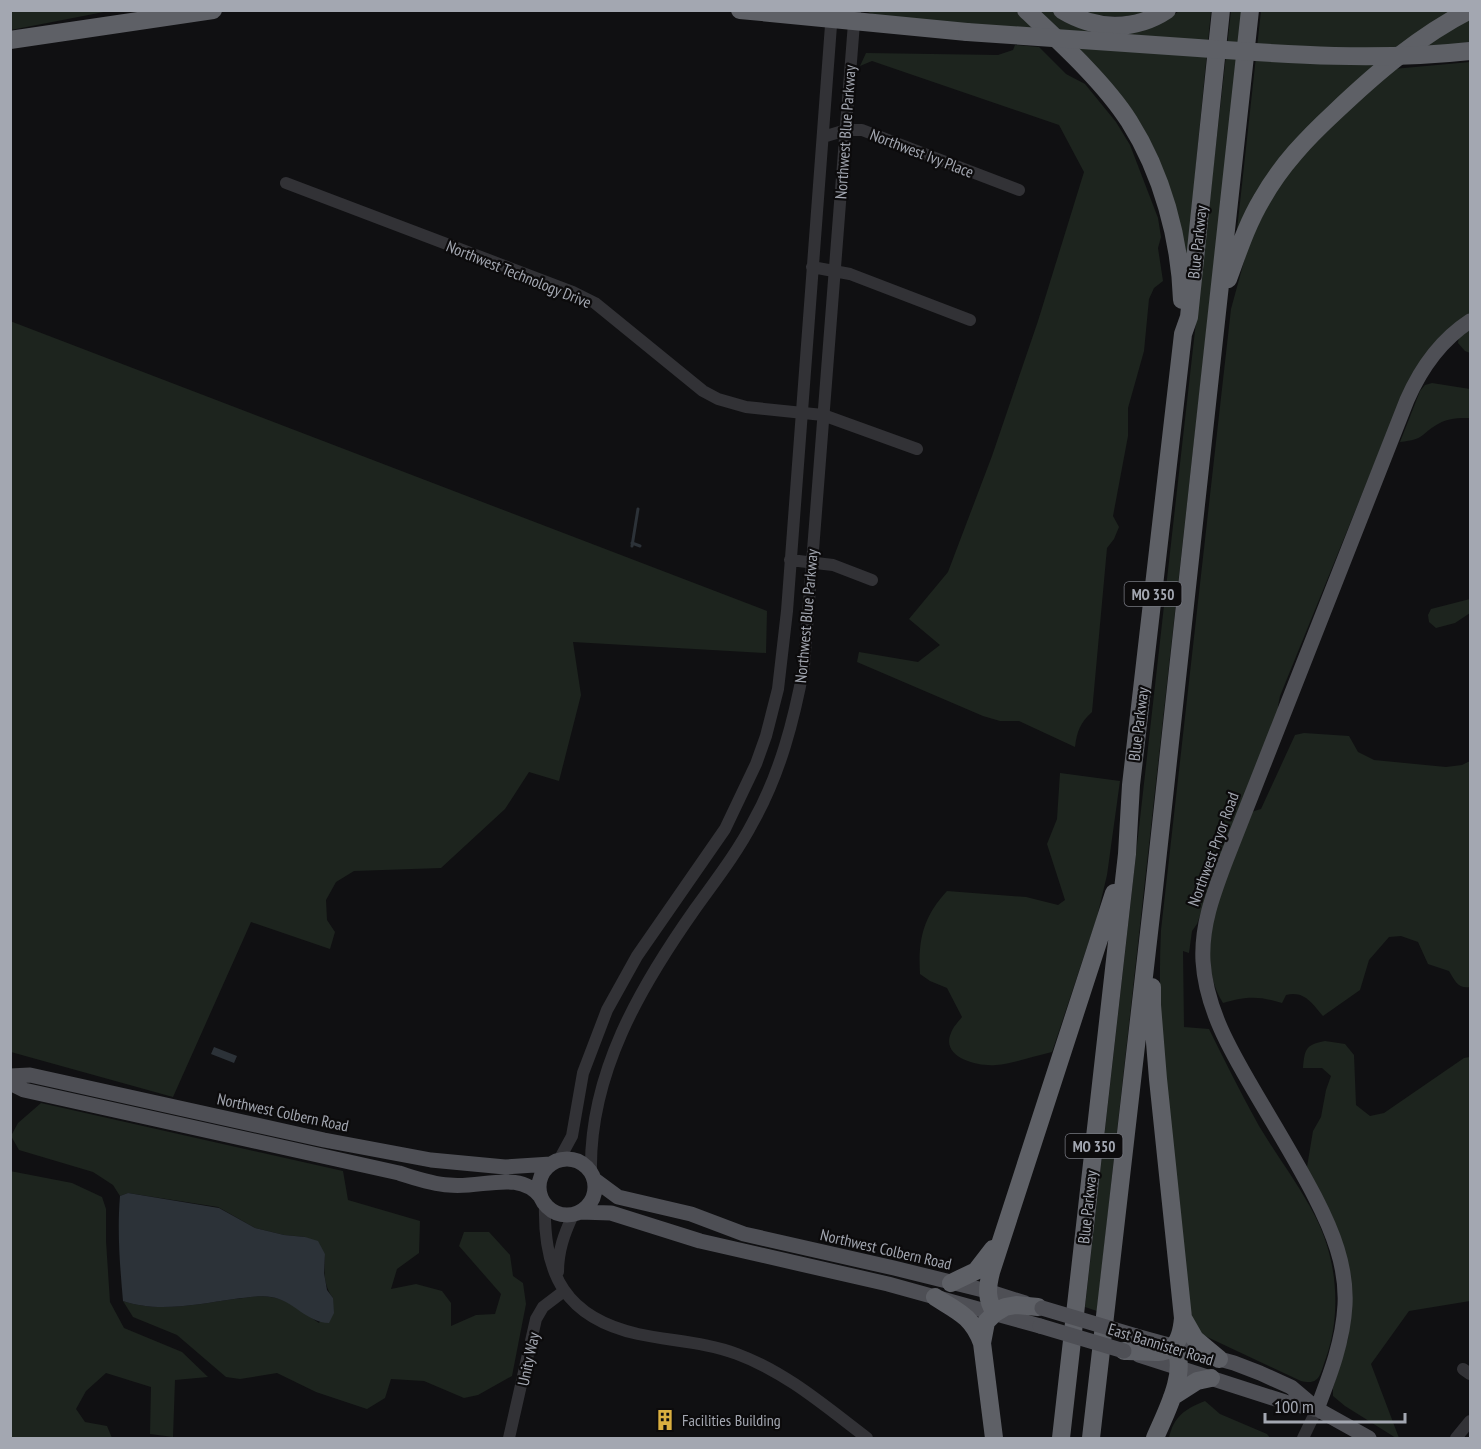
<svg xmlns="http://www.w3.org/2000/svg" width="1481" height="1449" font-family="'PT Sans Narrow',sans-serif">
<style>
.green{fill:#1d241e}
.water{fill:#2c3238}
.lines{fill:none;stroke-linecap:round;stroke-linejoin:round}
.stream{stroke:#2c3238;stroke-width:3}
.minor{stroke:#323236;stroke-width:12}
.major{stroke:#4e4f55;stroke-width:15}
.highway{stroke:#5e6066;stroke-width:18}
.major-bridge{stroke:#4e4f55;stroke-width:15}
.highway-bridge{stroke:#5e6066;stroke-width:18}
.labels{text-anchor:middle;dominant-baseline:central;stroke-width:4.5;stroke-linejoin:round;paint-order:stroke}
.shield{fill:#0c0b0c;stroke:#767880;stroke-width:1.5}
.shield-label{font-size:15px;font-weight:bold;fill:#a3a7b1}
.street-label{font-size:16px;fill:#a3a7b1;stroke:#0c0b0c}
.poi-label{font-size:16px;fill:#a3a7b1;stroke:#0c0b0c;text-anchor:start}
</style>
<rect width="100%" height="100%" fill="#101012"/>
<path class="green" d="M11 11 13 10 109 11 11 30Z
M866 11H1019L1040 31 874 15Z
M1034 11H1053L1071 21 1175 14 1179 11H1211L1187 257 1161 170Z
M1082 11H1149C1126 19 1104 18 1082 11Z
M1231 11H1242L1097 1311 1085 1307Z
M1261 11H1461L1365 78 1236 239Z
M1470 17V47L1417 52Z
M1015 45 1039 47 1066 74 1085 84 1116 122 1130 145 1158 218 1161 237 1158 248 1163 281 1154 288 1149 299 1144 351 1128 408V436L1113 516 1119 527 1114 539 1107 548 1092 712C1080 723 1077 731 1075 747L1019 721H1000L983 716 857 662 859 652 918 662 940 645 909 619 948 572 992 456 1038 321 1084 172 1059 125 872 61 860 66 866 53 998 55 1013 50Z
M1470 62V315L1397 408 1280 696 1278 706 1280 715 1226 841 1197 924 1192 931 1189 953 1183 951 1184 1027 1209 1029C1225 1061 1241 1094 1259 1126 1277 1156 1299 1185 1315 1216 1337 1258 1342 1313 1326 1358 1320 1373 1321 1386 1301 1381L1203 1335 1196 1329 1189 1307C1175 1182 1155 1055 1161 930L1231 309 1249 243 1277 187 1313 143 1393 69Z
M10 321 767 611 766 653 573 642 581 695 559 781 529 772 505 809 441 868 354 871 336 882 326 900 327 920 335 932 330 949 251 922 173 1097 11 1052Z
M1470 330V353L1465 351 1458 343 1459 337Z
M1432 383 1470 389V418C1459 418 1448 418 1438 424 1419 435 1426 439 1400 442L1420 391 1425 385Z
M1470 599V613L1455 623 1436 628 1429 622 1428 615 1431 609Z
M1304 733 1349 736 1358 752 1374 760 1446 767 1462 765 1470 761V987C1458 989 1455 981 1449 971L1428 964 1418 942 1401 936 1389 937 1369 960 1360 990 1323 1016C1312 1003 1304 990 1286 995L1282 1003C1259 996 1247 996 1223 1003 1188 948 1231 865 1251 812L1261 809 1295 735Z
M1060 773 1120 781 1107 875 1097 917 1052 1052C1034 1056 1015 1063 996 1065 979 1067 940 1058 951 1033 953 1027 958 1022 962 1017L947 988 930 981 920 974C918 940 923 917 947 891L1026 897 1058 905 1065 900 1047 844 1057 819Z
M1325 1041 1345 1044 1354 1055 1356 1105 1370 1116 1384 1113 1464 1058 1470 1057V1301L1409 1311 1371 1364 1399 1438H1396L1345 1406 1333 1396V1388L1348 1339 1352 1295 1307 1167 1313 1131 1321 1117 1326 1090 1331 1076 1322 1068H1303C1305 1049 1305 1045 1325 1041Z
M41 1103 343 1171 348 1200 420 1221 419 1253 397 1269 391 1289 416 1284 442 1291 451 1303V1326L476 1315 495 1314 501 1294 459 1246 464 1232H489L510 1255 513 1276 523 1283 526 1304 512 1376 478 1395 464 1398 424 1381 391 1379 385 1398 367 1409 316 1392 277 1373 240 1379 226 1377 177 1335 133 1317 123 1301C157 1313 199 1304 234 1299 245 1298 259 1295 270 1297 289 1299 304 1313 319 1323L333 1298C323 1285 324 1270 325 1254L305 1237 284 1235 255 1228 218 1207 128 1193 120 1196 113 1185 93 1172 19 1150 11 1136 18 1123Z
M10 1171 72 1183 102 1197 106 1209V1241L110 1302 124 1328 182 1352 208 1377 175 1380 173 1437 150 1434 151 1387 106 1373 86 1391 76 1409 85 1422 107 1426 112 1438H11Z
M1205 1401 1220 1414 1267 1434 1270 1438H1169C1174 1416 1185 1409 1205 1401Z"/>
<path class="water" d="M214 1047 237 1056 234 1063 211 1054Z
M128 1193 219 1208 255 1228 284 1235 305 1237 318 1241 325 1254 324 1273 327 1290 333 1298 334 1313 329 1323C307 1323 293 1300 271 1297 260 1295 246 1298 234 1299 199 1304 157 1313 123 1301 120 1266 117 1232 120 1196Z"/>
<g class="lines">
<path class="stream" d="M632 543 640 546
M632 546 638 509"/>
<path class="minor" d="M823 137 846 130H862L1019 190
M286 183 573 292 595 303 703 391 718 399 746 407 823 415 917 449
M812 267 850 274 970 320
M790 560 833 565 872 580
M559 1160 572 1136 583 1073 607 1010 637 956 725 829 756 764 766 736 778 689 787 611 832 12
M591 1172C589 1074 640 987 695 909 715 881 737 853 753 822 780 774 794 720 804 666L855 10
M545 1204C543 1275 566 1318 638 1334 670 1341 706 1342 737 1354 786 1372 826 1407 867 1438
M558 1272C558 1251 564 1234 573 1215
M1463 1369 1470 1374
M509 1438 536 1319 543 1307 564 1291
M1303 1438 1317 1409
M1456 1438 1470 1421"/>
<path class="major" d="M10 1076 30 1075 324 1140 431 1160 505 1167 551 1164
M10 1083 24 1090 399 1173C415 1178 431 1184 449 1185 481 1189 519 1169 541 1197
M539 1187a28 28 0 1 1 56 0a28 28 0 1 1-56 0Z
M595 1180 618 1197 691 1214 744 1234 894 1268 987 1291 1025 1303
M580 1212 611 1213 700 1241 888 1284 1040 1326
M1136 1336 1234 1363 1260 1373 1291 1387 1317 1409 1369 1438
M1139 1355 1285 1402 1314 1409
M1317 1409C1330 1375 1343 1342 1345 1305 1347 1266 1332 1230 1315 1197 1297 1162 1276 1128 1256 1094 1232 1053 1206 1010 1203 961 1201 925 1214 892 1226 860L1407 400C1421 368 1441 340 1470 321"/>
<path class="highway" d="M740 10 967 32
M1026 10C1060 42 1104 82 1129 121 1162 173 1180 239 1182 300
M1062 10C1095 30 1134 32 1167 10
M10 40 213 10
M1228 279C1238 252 1247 224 1262 199 1281 165 1307 138 1335 112 1376 73 1419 36 1470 10
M951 1283 976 1271 993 1249
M935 1297C957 1311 972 1316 982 1343
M995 1313C986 1299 987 1288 991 1272L1114 893
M1183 1318 1195 1339 1219 1359
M1124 1351C1157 1350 1179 1363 1183 1318L1158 1079 1152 1005V987
M1172 1397 1197 1381 1211 1378
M994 1438 982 1343 986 1322 995 1313 1005 1307 1016 1305 1038 1307
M1061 1438 1127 854 1131 785 1183 334 1189 317 1221 10
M1091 1438 1154 889 1250 10
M1155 1438C1165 1414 1189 1371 1174 1346"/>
<path class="major-bridge" d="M1042 1308 1136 1336
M1040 1326 1124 1351"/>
<path class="highway-bridge" d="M967 32C1044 38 1121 43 1198 48 1290 55 1379 61 1470 51"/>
</g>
<defs>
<symbol id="building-bare" viewBox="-9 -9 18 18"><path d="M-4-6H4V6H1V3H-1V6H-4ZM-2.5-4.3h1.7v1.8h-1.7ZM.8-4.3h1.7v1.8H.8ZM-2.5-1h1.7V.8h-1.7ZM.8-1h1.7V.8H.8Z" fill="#daaf40" stroke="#0c0b0c" stroke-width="2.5" paint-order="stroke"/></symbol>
</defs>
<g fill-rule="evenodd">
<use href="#building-bare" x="650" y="1405" width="30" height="30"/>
</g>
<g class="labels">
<g class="shield">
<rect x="1124.5" y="582" width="57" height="24" rx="4.5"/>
<rect x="1065.5" y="1134" width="57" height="24" rx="4.5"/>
</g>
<g class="shield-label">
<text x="1153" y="594">MO 350</text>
<text x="1094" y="1146">MO 350</text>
</g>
<g class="street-label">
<text transform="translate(845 132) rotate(-86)">Northwest Blue Parkway</text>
<text transform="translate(922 153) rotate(21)">Northwest Ivy Place</text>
<text transform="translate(1197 242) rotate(-84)">Blue Parkway</text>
<text transform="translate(519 274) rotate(22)">Northwest Technology Drive</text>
<text transform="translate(806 616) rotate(-85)">Northwest Blue Parkway</text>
<text transform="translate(1138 724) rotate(-83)">Blue Parkway</text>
<text transform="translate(1213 849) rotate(-70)">Northwest Pryor Road</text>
<text transform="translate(283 1112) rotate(12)">Northwest Colbern Road</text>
<text transform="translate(1087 1207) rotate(-84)">Blue Parkway</text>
<text transform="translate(886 1249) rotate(13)">Northwest Colbern Road</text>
<text transform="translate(1161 1344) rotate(17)">East Bannister Road</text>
<text transform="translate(528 1359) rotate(-78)">Unity Way</text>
</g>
<g class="poi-label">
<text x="682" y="1420">Facilities Building</text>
</g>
</g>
<rect width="1481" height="1449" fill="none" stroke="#a3a7b1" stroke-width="24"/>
<path d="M1265 1413v9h140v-9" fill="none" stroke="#a3a7b1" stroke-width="3"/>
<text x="1274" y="1413" font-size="18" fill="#a3a7b1" stroke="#0c0b0c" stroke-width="4.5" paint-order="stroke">100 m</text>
</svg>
